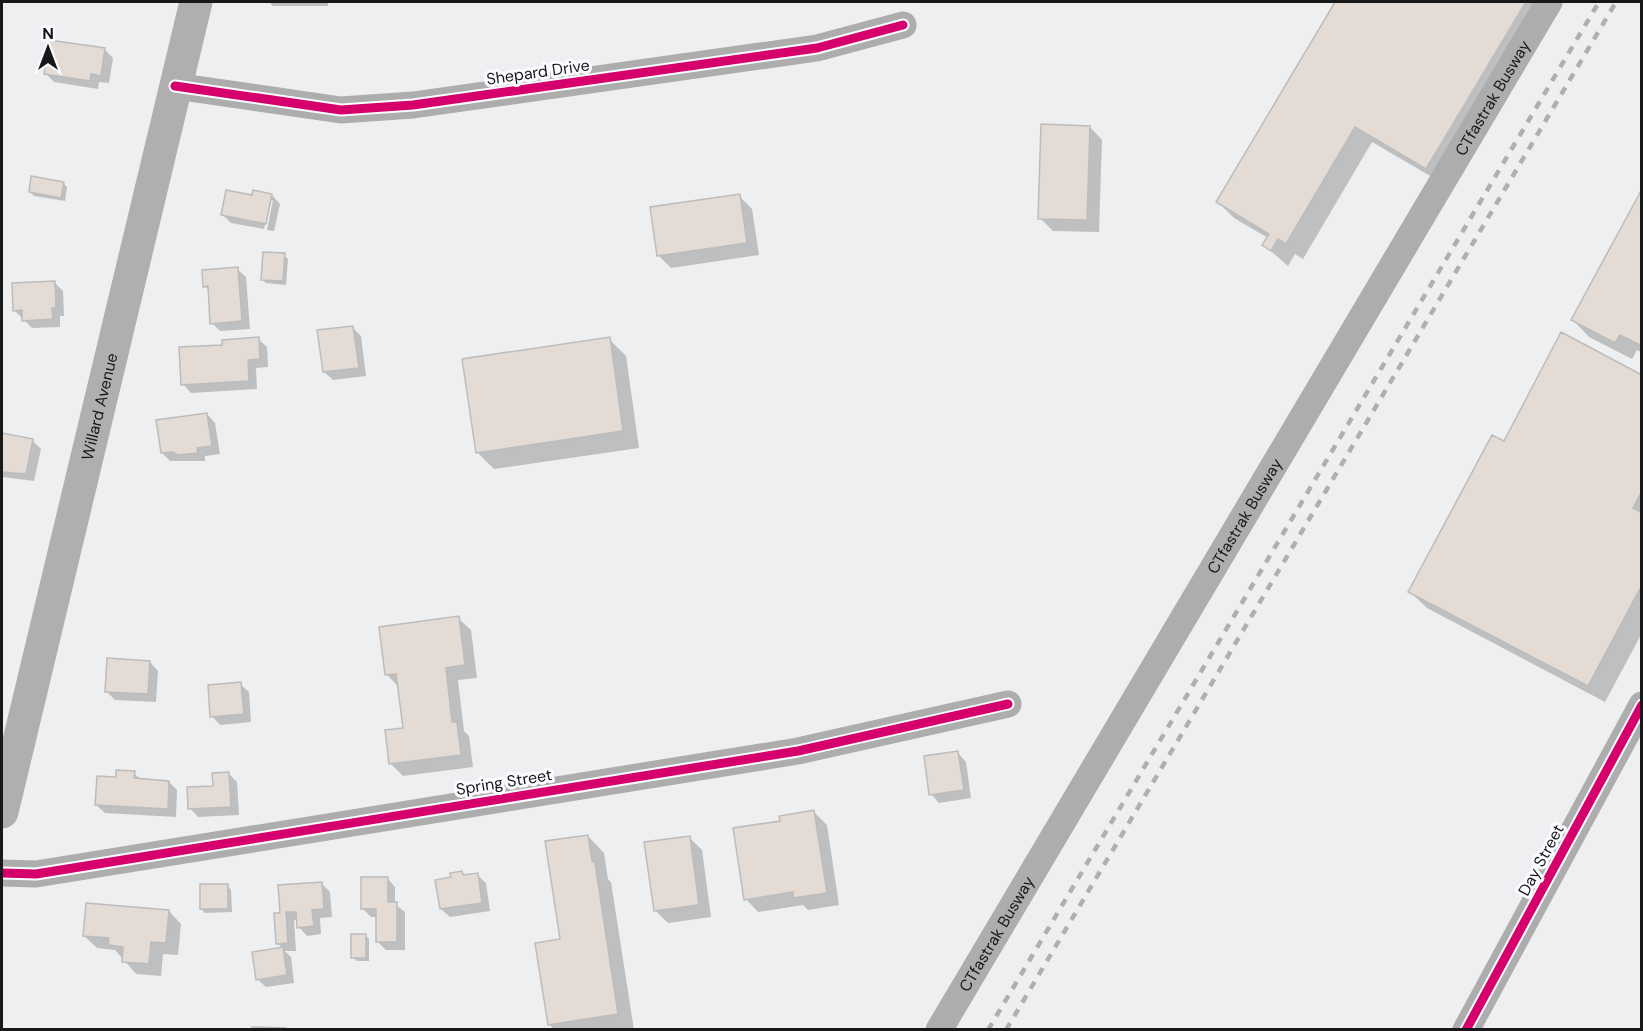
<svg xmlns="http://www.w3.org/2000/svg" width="1643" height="1031" font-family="'DM Sans',sans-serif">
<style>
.shadow{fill:#0003}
.building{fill:#e3dbd4;stroke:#bcbcbd;stroke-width:1.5}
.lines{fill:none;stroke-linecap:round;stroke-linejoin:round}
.minor{stroke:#adadad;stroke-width:27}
.major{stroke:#afafb0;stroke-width:33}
.rail{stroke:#aeafb0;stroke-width:4.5;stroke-dasharray:8 8;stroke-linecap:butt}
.cycleway-casing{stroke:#fbfcff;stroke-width:13}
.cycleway{stroke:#d6006c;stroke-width:9}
.labels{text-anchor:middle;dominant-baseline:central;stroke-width:6;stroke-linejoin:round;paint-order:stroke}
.street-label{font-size:16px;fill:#171819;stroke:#fbfcff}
</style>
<rect width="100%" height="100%" fill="#eeeff1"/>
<path class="shadow" d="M269 2H328V6H273Z
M1337 2H1553L1444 184 1372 142 1303 259 1295 254 1288 266 1264 245 1268 238 1234 218 1218 202Z
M104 49 113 58 109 83 99 82 98 89 54 82 46 74Z
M1090 127 1102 140 1099 232 1053 231 1040 218Z
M63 183 67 187 65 201 34 196 30 192Z
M1642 192V353L1637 350 1632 359 1589 337 1573 320Z
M272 195 280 204 274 231 267 230 273 200H270L264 229 231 223 223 215 254 197Z
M739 196 752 209 759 255 671 268 658 255Z
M284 255 288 259 286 285 266 283 263 280Z
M237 269 246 277 250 329 220 331 212 323 210 291 204 286Z
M54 282 63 291 64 316H60V327L32 328 14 310Z
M352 327 361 336 366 376 333 380 324 372Z
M258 339 267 347 268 367 256 368 257 389 191 393 183 384 223 346Z
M609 339 626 356 639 448 494 469 477 452Z
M1642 376V633L1605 702 1427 608 1410 592 1505 443Z
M207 414 215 423 220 454 205 456V461H170L162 453Z
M2 434 33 441 41 449 34 481 2 477Z
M458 618 471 630 477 678 458 680 464 731 469 736 473 767 403 776 390 763 404 729 399 687 387 675Z
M150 662 158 671 156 702 115 700 106 691Z
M240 684 249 692 251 722 220 725 212 716Z
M958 753 966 762 971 798 939 803 931 794Z
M134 773 141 780 169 782 177 790 176 817 105 813 96 805 118 779Z
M229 774 237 782 239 815 198 817 190 808Z
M814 812 827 825 839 905 808 910 803 905 758 912 746 899 781 823Z
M588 836 604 853 608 879 611 882 634 1030H555L549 1024 561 940Z
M689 837 702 850 711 917 668 923 655 910Z
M461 873 465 877 477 875 486 883 490 911 450 917 441 909Z
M387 878 395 887V904L405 912V950H386L377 941V917H371L363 909Z
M321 883 330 892 332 917 320 918 321 934 307 936 299 927 298 920H294L296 951H285L291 957 294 983 266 987 257 979 283 949 277 943 281 914Z
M228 886 231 890 232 912 205 913 201 909Z
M169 911 181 924 178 955 163 954 161 976 136 974 115 950 97 948 84 936Z
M365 935 369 939V961H357L353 957Z"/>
<path class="building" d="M1335 2H1526L1426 169 1355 127 1286 244 1278 239 1271 251 1262 245 1269 234 1216 202Z
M49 40 105 48 101 76 91 74 90 81 44 74Z
M1041 124 1090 126 1087 220 1038 219Z
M31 176 64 182 61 198 29 192Z
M1642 189V346L1620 335 1615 343 1571 320Z
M226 190 252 195 253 190 272 194 266 224 221 215Z
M740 194 747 243 657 256 650 207Z
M263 252 285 253 283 281 261 280Z
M238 267 242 321 210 324 208 286 203 287 202 270Z
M55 281 56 308H52L53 319 22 321V310L13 311 12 283Z
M353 326 359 368 323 372 317 330Z
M1561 332 1642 375V491L1633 508 1642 513V585L1588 686 1408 592 1492 435 1504 441Z
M259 337 260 359 248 360 249 381 181 385 179 347 222 345V340Z
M610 337 623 431 476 453 462 359Z
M207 413 212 446 197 448 198 453 178 455 173 452 161 453 156 420Z
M2 433 33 439 26 474 2 472Z
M459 616 465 665 446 668 452 722H457L461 755 389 764 385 730 403 728 396 674 385 675 379 627Z
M107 658 150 661 148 694 105 692Z
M241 682 244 714 210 717 208 685Z
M958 751 964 790 929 795 924 756Z
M116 770 135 771 134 778 169 781 168 809 95 805 97 776 116 777Z
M229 772 231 807 188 809 187 787 213 786 212 773Z
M814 810 827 893 793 898V892L744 900 733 828 780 821 779 816Z
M588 835 592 861 595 863 618 1014 548 1025 535 943 560 939 545 841Z
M690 836 699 905 654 911 644 842Z
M462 871 463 875 478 873 482 903 440 909 435 880 451 877 450 873Z
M361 877H388V902H397V942H376V909H361Z
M322 882 324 909 312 910 314 926 297 928 296 912H286L288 943 276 944 274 913H280L278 885Z
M200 884H228V909H200Z
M86 903 169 910 166 943 151 942 149 964 122 962 123 947 108 945 109 938 83 936Z
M351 934H366V958H351Z
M283 947 287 975 256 980 252 952Z
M252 1027 286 1028V1030H252Z"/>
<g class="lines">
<g class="minor">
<path d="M175 86 341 110 413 105 817 48 903 25"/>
<path d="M2 873 36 874 798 751 1008 704"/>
<path id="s1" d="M939 1030 1549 2"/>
<path d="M1466 1030 1642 705"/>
</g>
<path class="major" id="s2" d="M2 812 196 2"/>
<path class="rail" d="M988 1030 1599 2
M1006 1030 1616 2"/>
<defs>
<path id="cycleway" d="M175 86 341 110 413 105 817 48 903 25
M2 873 36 874 798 751 1008 704
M1466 1030 1642 705"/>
</defs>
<use href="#cycleway" class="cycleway-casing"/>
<use href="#cycleway" class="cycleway"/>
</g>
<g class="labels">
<g class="street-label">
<text transform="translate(538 72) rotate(-8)">Shepard Drive</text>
<text stroke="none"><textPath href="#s1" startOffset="1084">CTfastrak Busway</textPath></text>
<text stroke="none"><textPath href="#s2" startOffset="417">Willard Avenue</textPath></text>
<text stroke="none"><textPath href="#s1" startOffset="598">CTfastrak Busway</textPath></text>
<text transform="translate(504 782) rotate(-9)">Spring Street</text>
<text transform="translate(1541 860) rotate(-62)">Day Street</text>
<text stroke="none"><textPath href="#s1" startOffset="112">CTfastrak Busway</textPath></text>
</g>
</g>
<rect width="1643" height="1031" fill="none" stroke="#171819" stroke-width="6"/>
<g transform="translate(48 48)" stroke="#fbfcff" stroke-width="4.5" paint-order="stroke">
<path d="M0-4.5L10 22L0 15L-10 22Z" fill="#171819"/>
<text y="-9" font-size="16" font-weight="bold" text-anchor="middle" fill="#171819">N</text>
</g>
</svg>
